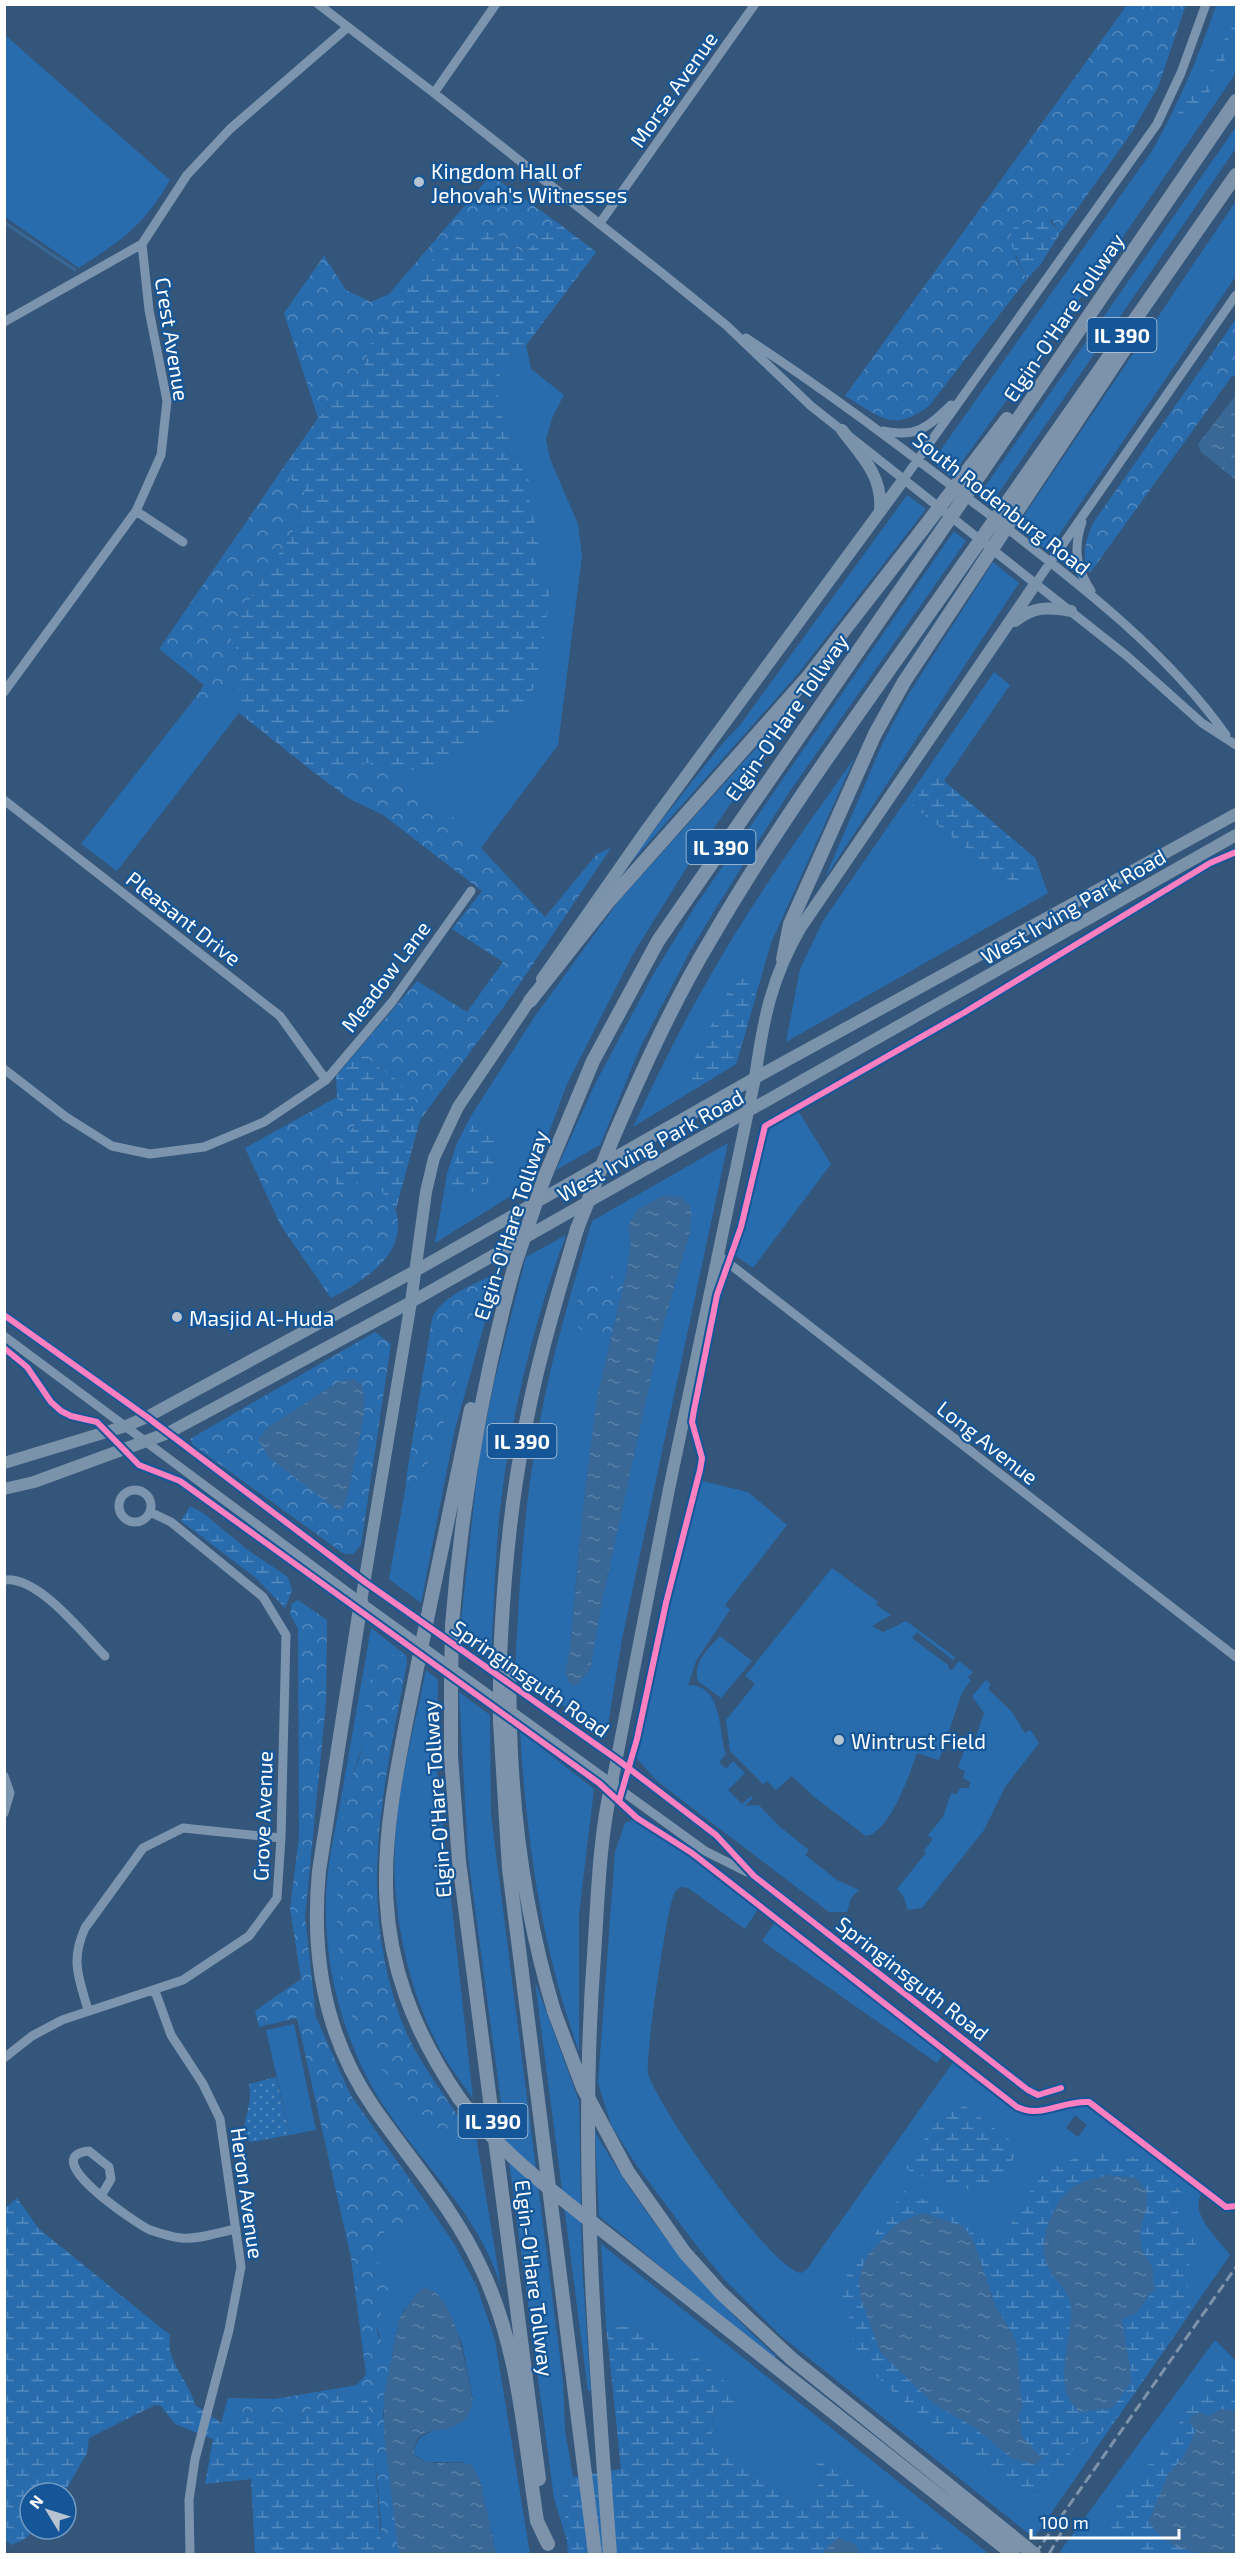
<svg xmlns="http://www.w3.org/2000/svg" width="1241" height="2559" font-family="'Exo 2',sans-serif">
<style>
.grass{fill:#296cae;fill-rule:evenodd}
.forest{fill:url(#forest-crowns);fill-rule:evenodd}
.wetland{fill:url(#wetland-marsh);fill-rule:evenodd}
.park{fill:url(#park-dots)}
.water{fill:url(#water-ripples)}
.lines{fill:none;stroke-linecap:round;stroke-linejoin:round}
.stream{stroke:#3a6896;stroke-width:3}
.minor{stroke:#7c94ad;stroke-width:9}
.major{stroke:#7a92aa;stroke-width:12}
.highway{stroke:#7d93ab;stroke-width:14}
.rail{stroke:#7d93ab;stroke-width:3;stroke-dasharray:10 4.5;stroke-linecap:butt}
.highway-bridge{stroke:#7d93ab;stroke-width:14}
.cycleway-casing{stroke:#155698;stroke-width:10}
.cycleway{stroke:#ff80c0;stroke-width:6}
.poi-dot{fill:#b8c4d0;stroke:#155698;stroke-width:2}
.labels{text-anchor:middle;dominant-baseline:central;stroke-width:4.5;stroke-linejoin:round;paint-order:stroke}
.shield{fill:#155698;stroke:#b9cce0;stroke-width:1.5}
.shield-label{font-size:20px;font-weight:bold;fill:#fff}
.street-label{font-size:21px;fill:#fff;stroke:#155698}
.poi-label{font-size:21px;fill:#fff;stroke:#155698;text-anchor:start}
</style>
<defs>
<pattern id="forest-crowns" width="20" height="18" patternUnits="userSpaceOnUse" patternTransform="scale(1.5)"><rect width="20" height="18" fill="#296cae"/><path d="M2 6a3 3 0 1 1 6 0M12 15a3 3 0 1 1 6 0" fill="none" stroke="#5489be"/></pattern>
<pattern id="wetland-marsh" width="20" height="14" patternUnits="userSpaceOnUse" patternTransform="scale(1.5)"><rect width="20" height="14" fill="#296cae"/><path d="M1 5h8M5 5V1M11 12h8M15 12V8" fill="none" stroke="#5489be"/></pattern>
<pattern id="park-dots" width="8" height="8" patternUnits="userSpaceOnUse" patternTransform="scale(1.5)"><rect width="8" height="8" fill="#296cae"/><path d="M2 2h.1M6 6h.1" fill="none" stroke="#5489be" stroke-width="1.8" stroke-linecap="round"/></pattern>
<pattern id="water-ripples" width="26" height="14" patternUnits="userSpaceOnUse" patternTransform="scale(1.5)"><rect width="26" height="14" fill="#3a6896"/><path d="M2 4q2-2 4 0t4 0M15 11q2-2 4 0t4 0" fill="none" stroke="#587fa6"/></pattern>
</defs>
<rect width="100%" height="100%" fill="#33567a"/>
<path class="grass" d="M1216 5H1236V73L1094 279 951 477 932 462 1152 151C1179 103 1199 56 1216 5Z
M5 35 170 180C142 228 124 238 79 268L5 217Z
M1236 127V148L991 504 979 495Z
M1236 201V276L1048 551 1017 526Z
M558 223 596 252 526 345 531 369 564 395 553 416 546 439 550 459 578 524 582 556 558 745 480 849 447 811 411 791 398 766 339 768 324 780 239 713 117 871 81 844 195 698 210 706 530 248Z
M907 495 926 509 797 675 633 860 631 859 722 744 740 725Z
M954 531 966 541 790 791 716 908 688 955 640 1048 600 1145 556 1170 595 1084 654 973 696 905Z
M993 562 1019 583 825 878 883 742 908 695Z
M994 672 1010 685 944 781 1035 858 1048 893 786 1042 800 969 823 921Z
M800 699 802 700 687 867 633 954 567 1084 530 1184 435 1243 447 1174 457 1143 471 1116 535 1016 618 902Z
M855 757 771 943 736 1064 633 1127C658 1074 683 1022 713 971 755 897 806 827 855 757Z
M797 1109 831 1164 753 1268 736 1256C746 1225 754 1152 770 1129 776 1122 789 1115 797 1109Z
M728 1143 622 1639 606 1737 515 1670C519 1592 523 1515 537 1438 549 1364 571 1293 592 1221ZM628 1227 689 1235 659 1340 602 1601 590 1670 571 1685C563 1674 567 1664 570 1651 579 1548 587 1444 610 1342L600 1343 576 1326 574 1314 582 1284 627 1271 631 1242Z
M566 1235C532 1327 509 1423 499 1520 495 1564 494 1608 491 1652L460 1630 479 1458 494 1383 526 1257Z
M499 1272 455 1429 421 1603 389 1579 406 1485 410 1488 426 1467 453 1399 459 1364 489 1280 486 1278Z
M698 1480 748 1492 787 1525 725 1605 730 1610 696 1661 688 1685C723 1685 718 1730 726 1754L719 1762 726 1769 733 1761 745 1773 728 1790 742 1804 751 1796 753 1798 745 1806 759 1805 780 1827 809 1850 805 1855 837 1880 859 1890 851 1898 847 1912H829L657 1781 632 1753Z
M832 1568 878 1602 876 1605 891 1615 872 1626 883 1632 906 1621 955 1657 953 1660 917 1632 912 1638 948 1665 949 1669 952 1670 959 1661 973 1672 968 1677 971 1680 962 1693 939 1760 917 1753C910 1773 890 1832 866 1836L813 1796 792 1776 776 1790 767 1781 763 1784 730 1751 726 1720 755 1684 745 1676Z
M371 1628 406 1655H394L347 1791 340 1974 459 2137 466 2128 476 2136 501 2287C478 2208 410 2155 371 2085 340 2028 324 1962 326 1897 327 1859 338 1819 344 1781 353 1730 362 1679 371 1628Z
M720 1636 752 1661 721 1698 698 1681C692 1663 709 1648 720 1636Z
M426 1670 438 1680 436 1761 473 2099C463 2084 451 2069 442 2053 408 1991 391 1912 395 1841 398 1784 415 1726 426 1670Z
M986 1680 991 1684 988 1689 1012 1712 1025 1733 1030 1730 1039 1743 1005 1787 984 1830 922 1908 908 1910 903 1896 897 1889 926 1853 924 1851 933 1839 928 1835 943 1817 951 1793 957 1794 960 1788H969L970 1782 963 1778 965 1771 958 1768 968 1740 974 1742 984 1713 972 1696Z
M459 1692 490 1715 491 1815 563 2381 565 2430 573 2477 563 2494 567 2541 554 2498 468 1856Z
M520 1731 594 1789 579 1914V2052C541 1944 527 1845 520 1731Z
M637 1818 692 1853 760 1906 745 1929 688 1888 681 1887C677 1889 674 1892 673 1897 666 1915 645 2058 648 2073 656 2105 772 2271 801 2273L807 2269 956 2058C972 2071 1015 2112 1034 2112 1053 2112 1068 2100 1089 2102L1203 2191C1187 2213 1218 2238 1230 2255L1034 2538 781 2336 724 2279 696 2245 637 2166 611 2125 598 2083 615 1852 625 1823ZM1075 2115 1087 2125 1078 2137 1066 2128Z
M777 1919 946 2050 937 2063 762 1941Z
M535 1981 579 2101 582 2265 591 2391H588Z
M294 2024 316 2130 290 2135 266 2030Z
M595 2132C647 2221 700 2287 776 2356L774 2359 599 2216Z
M430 2208 455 2245 477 2287 495 2340 530 2554H496L480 2481 463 2462H426L414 2455C414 2442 420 2436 431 2432L473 2400 462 2343 451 2319 405 2308 400 2317 393 2350 382 2343 375 2323 388 2291 374 2255 379 2237 391 2227 406 2223Z
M601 2244 989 2554H949L852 2472 817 2464 821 2480 804 2510 712 2439 713 2411 745 2400 685 2360 628 2327 606 2325Z
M1215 2340 1236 2361V2411L1235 2410 1199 2554H1058Z"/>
<path class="forest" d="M1127 5H1186L1158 87 1130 135 1060 233 1051 219 1015 256 1027 279 929 406C892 434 880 416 845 396Z
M491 175 558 223 530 248 522 252 487 228 371 344 361 374 318 418 284 313 324 256 346 290 371 302 389 294Z
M1236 319V375L1232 376 1090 573C1080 556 1086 541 1093 523Z
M281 471 305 491 297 525 234 624 231 640 243 660 221 696 210 706 195 698 204 685 159 649Z
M377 761 398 766 411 791 447 811 545 917 597 854 611 848 510 998 420 1120 398 1081 374 1064 360 1048 417 981 467 1012 503 962 452 929 482 891 383 815 348 798 324 780 339 768Z
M337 1097 355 1125 351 1190 361 1176 370 1177C378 1187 393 1200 396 1211 408 1255 363 1281 331 1298L281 1226 245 1148Z
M627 1271 610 1342 600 1343 576 1326 574 1314 582 1284Z
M486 1278 490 1280 459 1364 453 1399 426 1467 410 1488 406 1485V1479L432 1319C439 1299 467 1287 486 1278Z
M375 1332 391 1344 361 1545 353 1554H344L193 1445 190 1439ZM354 1379 363 1387 364 1415 346 1501 266 1429 338 1382Z
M298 1600 327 1620 326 1703 305 1917 316 2017 350 2094 430 2208 406 2223 391 2227 379 2237 374 2255C380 2266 389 2278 388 2291 385 2317 361 2330 393 2350L383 2414 401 2554H382C378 2546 382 2533 381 2523 377 2479 374 2437 366 2394L343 2393 283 2423 246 2417 221 2423 228 2398 275 2399 357 2385 366 2375 351 2258 297 2018 259 2027 255 2011 301 1979 290 1909 299 1837 298 1629 290 1614 292 1604Z
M394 1655H406L407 1663C384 1785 357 1892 399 2014 413 2056 443 2092 466 2128L459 2137 445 2138C414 2107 385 2078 363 2041 355 2027 342 1988 340 1972 336 1922 335 1838 347 1791 351 1775 361 1760 363 1743 368 1712 358 1671 394 1655Z"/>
<path class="wetland" d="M1236 12V37L1201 108C1189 114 1183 125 1171 130L1176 116 1194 87 1206 83Z
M1044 213 1060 233 1041 264 1027 279 1009 240 1013 228 1022 223 1028 226Z
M558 223 596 252 526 345 504 359 499 378 498 403 514 454 531 484 529 508 540 533 535 572 550 592C546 617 542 666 534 687 525 709 447 773 423 771 383 768 362 750 324 780L239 713C236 694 238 678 243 660L231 640 234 624 297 525 305 491 281 471 318 418 361 374 371 344 428 263 463 232 487 228 522 252 530 248Z
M934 773 1035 858 1041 873 1021 886 1000 875 912 805Z
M745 977 756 996 736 1064 695 1089 689 1070 732 984Z
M360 1048 374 1064 398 1081 420 1120 396 1209 370 1177 361 1176 351 1190 341 1192 324 1161 355 1125 337 1097 336 1076Z
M481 1120C498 1132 497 1156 496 1174L480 1191 459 1195 452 1186 454 1164 473 1123Z
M190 1506 203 1513 249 1551 288 1577 292 1590 285 1608 256 1578 181 1521Z
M957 2103 968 2108 1020 2148C987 2207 963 2191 910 2172L906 2167 947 2106Z
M1104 2151C1144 2157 1156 2165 1183 2194L1176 2209 1197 2246C1189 2265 1181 2278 1192 2297L1189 2315 1113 2424 1087 2443 1074 2446 1063 2467 1052 2475 1034 2501 896 2395 861 2361 853 2340 846 2300 837 2290 904 2191 976 2223 986 2246C1013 2235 1019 2204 1037 2182 1053 2163 1081 2156 1104 2151ZM1109 2175 1136 2178C1139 2188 1145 2200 1145 2211 1146 2234 1131 2243 1151 2266L1136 2314 1122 2318 1130 2369 1112 2408 1079 2412 1071 2404 1065 2349 1071 2322V2309L1065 2287 1048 2268 1044 2244 1075 2186ZM923 2213 932 2214 969 2232 996 2307 1016 2340 1022 2406 1019 2417 1020 2428 1028 2445 1040 2454 1023 2463 1000 2451 973 2426 935 2405 880 2352 871 2322 863 2308 868 2255 896 2224Z
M17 2198 39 2229 170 2335C165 2362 189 2380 195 2405L221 2423 246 2417 283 2423 343 2393 366 2394 373 2432 382 2554H255L251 2479 205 2484 213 2439 175 2424 161 2406 155 2405 89 2438 87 2453 64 2493H30V2529H36L23 2540 12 2545 5 2540 4 2209Z
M606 2325 628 2327 684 2359 694 2355 746 2400 713 2411 712 2439 804 2510 821 2480 817 2464 822 2458 852 2472 949 2554H860L855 2544 824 2550V2554H568L563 2494 573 2477 621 2469Z
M1221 2363 1236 2380V2411L1196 2430 1183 2458 1167 2475 1183 2549 1199 2554H1148L1114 2535 1107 2525 1110 2516 1142 2470 1159 2456 1203 2383Z"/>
<path class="park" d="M276 2077 290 2135 251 2142 245 2139C241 2119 254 2104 249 2084Z"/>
<path class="water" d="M1236 395V480L1201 452 1198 444Z
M664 1195 680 1197 689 1204 692 1215 689 1235 659 1340 602 1601 590 1670 577 1685H571C563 1674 567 1664 570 1651L583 1508 597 1398 627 1271 631 1242 628 1227 637 1210Z
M354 1379 363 1387 364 1415 346 1501 343 1508 337 1510 270 1458 258 1440 266 1429 338 1382Z
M1109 2175 1136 2178C1160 2199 1139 2217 1140 2240 1141 2252 1146 2255 1151 2265 1154 2272 1153 2282 1154 2289L1136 2314 1122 2318 1132 2381 1112 2408 1079 2412C1049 2383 1074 2341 1071 2307 1069 2288 1056 2284 1048 2268 1035 2243 1053 2202 1074 2186 1084 2180 1098 2178 1109 2175Z
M923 2213 962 2226 973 2239 996 2307 1016 2340 1022 2406 1019 2417 1022 2437 1042 2458 1036 2465 1011 2458 973 2426 935 2405 880 2352 860 2296 859 2278 863 2265 868 2255 896 2224Z
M424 2288C456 2289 467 2376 473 2400 465 2448 413 2413 414 2455 429 2470 454 2458 472 2465L480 2481 496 2554H401L398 2549 384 2433V2396L400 2317 417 2293Z
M1220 2409 1236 2411V2554C1202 2555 1170 2554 1149 2522L1167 2475 1183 2458 1196 2430 1189 2422 1192 2415 1200 2412 1209 2416Z
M837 2538 855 2544 860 2554H824V2551Z"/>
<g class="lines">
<path class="stream" d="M4 222 75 270"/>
<path class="minor" d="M318 4 434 93 663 274 726 325 811 406 1127 656 1202 723 1236 745
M434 93 496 4
M600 223 755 4
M4 322 142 244
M746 338C829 392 907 452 986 512 1070 577 1164 647 1226 735
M883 431C917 438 928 427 951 405
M904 479 1157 124 1181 73 1206 4
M136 511 183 542
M1082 522C1073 548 1076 568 1091 591
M1036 583 1236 295
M4 692 136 511 161 455 167 401 149 310 142 244 187 175 230 129 348 27
M4 800 280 1016 326 1080
M4 1069 66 1117 112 1146 150 1154 204 1147 264 1122 326 1080 392 1002 471 891
M718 1255 1236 1657
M4 1315 147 1417 365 1582 618 1760 716 1835 754 1876 1028 2090 1038 2095 1061 2088
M4 1336 361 1602 705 1851 747 1872
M119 1506a16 16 0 1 1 32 0a16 16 0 1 1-32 0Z
M4 1580C38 1575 83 1634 105 1656
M4 1776 10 1793 4 1813
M155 1991 171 2035 203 2084 220 2119 241 2267 229 2330 195 2459 189 2500 190 2554
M88 2010C79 1978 70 1961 85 1928L143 1848 183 1828 281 1838
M4 2058 32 2036 62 2020 183 1980 249 1936 277 1898 281 1838 286 1635 263 1597 171 1522 150 1512
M101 2196 111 2179 109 2167 89 2151C35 2156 137 2224 150 2230 159 2233 172 2237 181 2238 198 2240 220 2232 236 2229"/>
<path class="major" d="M842 430C861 455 883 476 880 510
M1015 621C1034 606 1048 607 1071 611
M542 979 647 829 904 479
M4 1463 126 1426 147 1417 415 1271 755 1078 1236 814
M4 1489 34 1482 168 1433 411 1302 1236 835
M361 1602 411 1302 426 1192 434 1158 458 1107 534 994
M612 1783 669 1489 755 1078C763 1021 771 978 801 927L1036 583"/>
<path class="highway" d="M971 466 1007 419
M981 473 1236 101
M1011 497 1236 175
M1021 505 1138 329
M783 959 790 924 875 734 904 682 977 572
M530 1001 609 901 807 678 922 530
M613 1138C642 1071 673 1002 711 939 787 808 879 686 965 562
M545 1176 593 1061 658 941 935 540
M361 1602 319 1871C311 1955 325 2038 374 2108 411 2161 455 2210 482 2270 519 2348 524 2437 537 2521L548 2544
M429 1610 471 1409
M452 1625C462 1501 482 1382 515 1264
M500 1659C503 1588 509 1516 522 1446 534 1372 556 1300 577 1229
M418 1663C384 1834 353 1942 459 2098
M451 1686V1756L459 1861 539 2479
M500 1722 509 1869 595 2554
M510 1729C513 1826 526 1918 554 2011
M628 2172 685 2253 721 2293 792 2359 1034 2554
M625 2248 1013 2554
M610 2554C595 2354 579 2156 594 1955 598 1897 599 1839 612 1783"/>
<path class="rail" d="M1035 2554 1236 2267
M1049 2554 1068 2521"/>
<path class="highway-bridge" d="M922 530 971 466
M935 540 981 473
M965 562 1011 497
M977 572 1021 505
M577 1229 613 1138
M515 1264 545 1176
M418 1663 429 1610
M509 1666 510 1729
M451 1686 452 1625
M500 1722V1659
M554 2011 583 2088 628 2172
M459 2098C504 2158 567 2202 625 2248"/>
<defs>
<path id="cycleway" d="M4 1315 147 1417 365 1582 618 1760 716 1835 754 1876 1028 2090 1038 2095 1061 2088
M4 1348 27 1367 51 1402 61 1411 71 1416 97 1422 139 1465 180 1481 599 1783 637 1818 692 1853 1017 2107C1040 2119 1063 2100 1089 2102L1226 2207 1236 2206
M619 1801 637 1739 666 1603 700 1470 702 1458 692 1422 694 1410 717 1295 741 1227 765 1126 965 1012 1210 863 1236 852"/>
</defs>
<use href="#cycleway" class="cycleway-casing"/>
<use href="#cycleway" class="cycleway"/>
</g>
<g class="poi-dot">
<circle cx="419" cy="182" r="6"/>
<circle cx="177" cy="1317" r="6"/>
<circle cx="839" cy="1740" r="6"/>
</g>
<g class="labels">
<g class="shield">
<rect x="1087.5" y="318" width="69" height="34" rx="4.5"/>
<rect x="686.5" y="830" width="69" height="34" rx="4.5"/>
<rect x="487.5" y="1424" width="69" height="34" rx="4.5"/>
<rect x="458.5" y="2104" width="69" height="34" rx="4.5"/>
</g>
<g class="shield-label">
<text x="1122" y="335">IL 390</text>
<text x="721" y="847">IL 390</text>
<text x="522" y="1441">IL 390</text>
<text x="493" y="2121">IL 390</text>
</g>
<g class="street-label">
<text transform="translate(673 89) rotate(-55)">Morse Avenue</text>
<text transform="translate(1063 317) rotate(-56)">Elgin-O'Hare Tollway</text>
<text transform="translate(173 339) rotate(81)">Crest Avenue</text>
<text transform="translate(1002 503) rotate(38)">South Rodenburg Road</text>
<text transform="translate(786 717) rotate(-55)">Elgin-O'Hare Tollway</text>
<text transform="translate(1073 906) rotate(-30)">West Irving Park Road</text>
<text transform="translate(184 918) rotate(38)">Pleasant Drive</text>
<text transform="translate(385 976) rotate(-53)">Meadow Lane</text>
<text transform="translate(650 1145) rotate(-29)">West Irving Park Road</text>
<text transform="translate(510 1225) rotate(-72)">Elgin-O'Hare Tollway</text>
<text transform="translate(988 1442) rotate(38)">Long Avenue</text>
<text transform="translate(531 1678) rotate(35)">Springinsguth Road</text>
<text transform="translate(436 1799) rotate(-94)">Elgin-O'Hare Tollway</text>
<text transform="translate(262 1816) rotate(-88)">Grove Avenue</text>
<text transform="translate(913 1978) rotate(38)">Springinsguth Road</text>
<text transform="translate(248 2193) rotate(82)">Heron Avenue</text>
<text transform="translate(535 2278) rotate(83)">Elgin-O'Hare Tollway</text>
</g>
<g class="poi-label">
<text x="431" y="170">Kingdom Hall of<tspan x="431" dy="24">Jehovah's Witnesses</tspan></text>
<text x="189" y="1317">Masjid Al-Huda</text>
<text x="851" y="1740">Wintrust Field</text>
</g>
</g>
<rect width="1241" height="2559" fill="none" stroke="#ffffff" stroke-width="12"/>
<g transform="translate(48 2511) rotate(308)"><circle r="28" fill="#155698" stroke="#739ac1" stroke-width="1.5"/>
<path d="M0-4.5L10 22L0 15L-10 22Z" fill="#b8c4d0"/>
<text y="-9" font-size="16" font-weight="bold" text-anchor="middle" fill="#ffffff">N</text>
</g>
<path d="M1031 2529v9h148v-9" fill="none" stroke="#ffffff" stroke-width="3"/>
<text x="1040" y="2529" font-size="18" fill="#ffffff" stroke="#155698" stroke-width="4.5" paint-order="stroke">100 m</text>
</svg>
